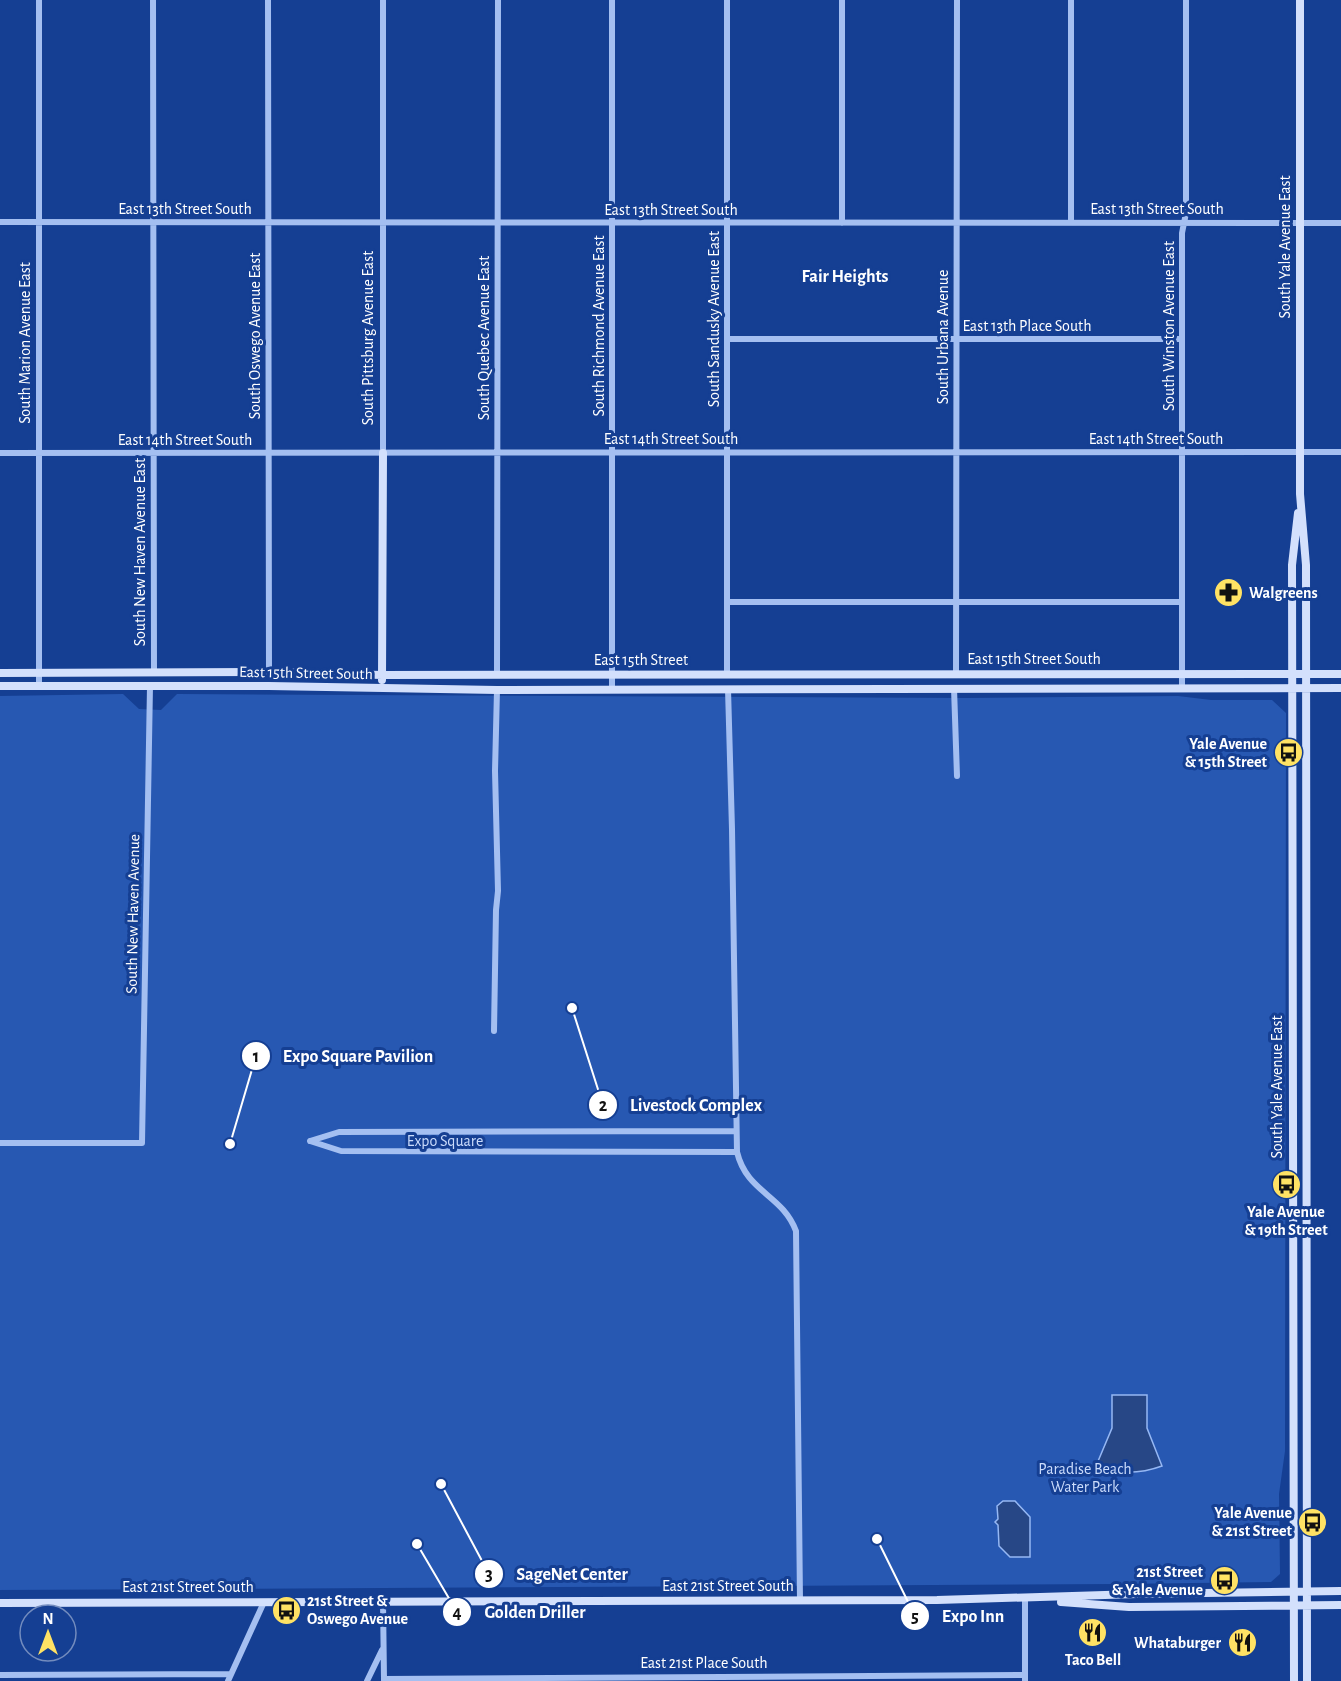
<svg xmlns="http://www.w3.org/2000/svg" width="1341" height="1681" font-family="'Alegreya Sans',sans-serif">
<style>
.green{fill:#2758b2}
.water{fill:#274786;stroke:#96b8f4;stroke-width:1.5}
.lines{fill:none;stroke-linecap:round;stroke-linejoin:round}
.street{stroke:#a4bff1;stroke-width:6}
.secondary{stroke:#d3e0fc;stroke-width:8}
.labels{text-anchor:middle;dominant-baseline:central;stroke-width:6;stroke-linejoin:round;paint-order:stroke}
.street-label{font-size:16px;fill:#fff;stroke:#153f93}
.poi-label{font-size:16px;font-weight:bold;fill:#fff;stroke:#153f93;text-anchor:end}
.park-label{font-size:16px;fill:#cbdcfc;stroke:#153f93}
.neighbourhood-label{font-size:18px;font-weight:bold;fill:#fff;stroke:#153f93}
.leader{fill:none;stroke:#fff;stroke-width:2}
.callout-dot{fill:#fff;stroke:#153f93;stroke-width:2}
.mark-label{font-size:18px;text-anchor:middle;font-weight:bold;fill:#111}
.callout-label{font-size:18px;text-anchor:middle;font-weight:bold;fill:#fff;stroke:#153f93;stroke-width:6;stroke-linejoin:round;paint-order:stroke}
</style>
<rect width="100%" height="100%" fill="#153f93"/>
<path class="green" d="M123 694 139 709 161 710 177 694 967 698 1178 696 1211 700H1272L1286 713 1285 1451 1279 1494 1280 1574 1271 1582 1118 1584 0 1590V696Z"/>
<path class="water" d="M1112 1395H1147V1428L1162 1466C1140 1474 1119 1475 1096 1466L1112 1428Z
M1003 1501H1015L1030 1517V1557H1010L999 1546 998 1525 995 1522 998 1519 997 1506Z"/>
<g class="lines">
<path class="street" d="M39 0V686
M153 0 154 673
M268 0 269 672
M383 0V453
M727 0V675
M842 0V223
M1071 0V222
M0 222 1341 223
M727 339H1182
M0 453 1341 452
M727 602H1182
M956 674 957 0
M497 675 498 0
M954 688 957 776
M1182 688V233L1186 213V0
M612 689V0
M728 689 732 829 737 1152C747 1193 782 1194 796 1231L800 1601
M494 1031 496 910 498 891 495 771 497 690
M310 1141 341 1151 737 1152
M310 1141 339 1132 736 1131
M0 1143H142L150 686
M1025 1599V1681
M383 1601 384 1680
M0 1675 231 1674
M384 1679 1025 1675
M228 1681 264 1602
M367 1681 382 1650"/>
<path class="secondary" d="M1300 0V494L1306 565 1307 1681
M0 673 269 672 382 675 1341 674
M382 680 383 453
M0 686H269L497 690 1341 688
M1061 1602 1129 1607 1341 1605
M0 1603 937 1600 1137 1594 1341 1591
M1294 1681 1292 565 1298 513"/>
</g>
<defs>
<symbol id="pharmacy-disc" viewBox="-11 -11 22 22"><circle r="9.5" fill="#ffe264" stroke="#153f93"/><path d="M-2-6h4v4h4v4h-4v4h-4v-4h-4v-4h4Z" fill="#111"/></symbol>
<symbol id="bus-disc" viewBox="-11 -11 22 22"><circle r="9.5" fill="#ffe264" stroke="#153f93"/><path d="M-5-6H5V4H4V6H2V4H-2V6H-4V4H-5ZM-3.5-4V0h7V-4ZM-3.5 1.2v1.5H-2V1.2ZM2 1.2v1.5H3.5V1.2Z" fill="#111"/></symbol>
<symbol id="restaurant-disc" viewBox="-11 -11 22 22"><circle r="9.5" fill="#ffe264" stroke="#153f93"/><path d="M-5-6h1v4h1v-4h1v4h1v-4h1v5L-1.5 .5V6h-2V.5L-5-1ZM5-6V6H3V1.5H1.5Q1.5-4 5-6Z" fill="#111"/></symbol>
</defs>
<g fill-rule="evenodd">
<use href="#pharmacy-disc" x="1212" y="576" width="33" height="33"/>
<use href="#bus-disc" x="1272" y="736" width="33" height="33"/>
<use href="#bus-disc" x="1270" y="1168" width="33" height="33"/>
<use href="#bus-disc" x="1296" y="1506" width="33" height="33"/>
<use href="#bus-disc" x="1208" y="1564" width="33" height="33"/>
<use href="#bus-disc" x="270" y="1594" width="33" height="33"/>
<use href="#restaurant-disc" x="1076" y="1616" width="33" height="33"/>
<use href="#restaurant-disc" x="1226" y="1626" width="33" height="33"/>
</g>
<g class="labels">
<g class="street-label">
<text x="185" y="209">East 13th Street South</text>
<text x="1157" y="209">East 13th Street South</text>
<text x="671" y="210">East 13th Street South</text>
<text transform="translate(1285 247) rotate(-90)">South Yale Avenue East</text>
<text transform="translate(714 319) rotate(-90)">South Sandusky Avenue East</text>
<text transform="translate(599 326) rotate(-90)">South Richmond Avenue East</text>
<text x="1027" y="326">East 13th Place South</text>
<text transform="translate(1169 326) rotate(-90)">South Winston Avenue East</text>
<text transform="translate(255 336) rotate(-90)">South Oswego Avenue East</text>
<text transform="translate(943 337) rotate(-90)">South Urbana Avenue</text>
<text transform="translate(368 338) rotate(-90)">South Pittsburg Avenue East</text>
<text transform="translate(484 338) rotate(-90)">South Quebec Avenue East</text>
<text transform="translate(25 343) rotate(-90)">South Marion Avenue East</text>
<text x="671" y="439">East 14th Street South</text>
<text x="1156" y="439">East 14th Street South</text>
<text x="185" y="440">East 14th Street South</text>
<text transform="translate(140 552) rotate(-90)">South New Haven Avenue East</text>
<text x="1034" y="659">East 15th Street South</text>
<text x="641" y="660">East 15th Street</text>
<text transform="translate(306 673) rotate(1)">East 15th Street South</text>
<text transform="translate(133 914) rotate(-89)">South New Haven Avenue</text>
<text transform="translate(1277 1087) rotate(-90)">South Yale Avenue East</text>
<text x="728" y="1586">East 21st Street South</text>
<text x="188" y="1587">East 21st Street South</text>
<text x="704" y="1663">East 21st Place South</text>
</g>
<g class="poi-label">
<text x="1249" y="593" text-anchor="start">Walgreens</text>
<text x="1267" y="744">Yale Avenue<tspan x="1267" dy="18">&amp; 15th Street</tspan></text>
<text x="1286" y="1212" text-anchor="middle">Yale Avenue<tspan x="1286" dy="18">&amp; 19th Street</tspan></text>
<text x="1292" y="1513">Yale Avenue<tspan x="1292" dy="18">&amp; 21st Street</tspan></text>
<text x="1203" y="1572">21st Street<tspan x="1203" dy="18">&amp; Yale Avenue</tspan></text>
<text x="307" y="1601" text-anchor="start">21st Street &amp;<tspan x="307" dy="18">Oswego Avenue</tspan></text>
<text x="1221" y="1643">Whataburger</text>
<text x="1093" y="1660" text-anchor="middle">Taco Bell</text>
</g>
<g class="park-label">
<text x="445" y="1141">Expo Square</text>
<text x="1085" y="1469">Paradise Beach<tspan x="1085" dy="18">Water Park</tspan></text>
</g>
<g class="neighbourhood-label">
<text x="845" y="277">Fair Heights</text>
</g>
</g>
<path class="leader" d="M230 1144L256 1056M572 1008L603 1105M441 1484L489 1574M417 1544L457 1612M877 1539L915 1616"/>
<g class="callout-dot">
<circle cx="230" cy="1144" r="6"/>
<circle cx="572" cy="1008" r="6"/>
<circle cx="441" cy="1484" r="6"/>
<circle cx="417" cy="1544" r="6"/>
<circle cx="877" cy="1539" r="6"/>
<circle cx="256" cy="1056" r="15"/>
<circle cx="603" cy="1105" r="15"/>
<circle cx="489" cy="1574" r="15"/>
<circle cx="457" cy="1612" r="15"/>
<circle cx="915" cy="1616" r="15"/>
</g>
<g class="mark-label">
<text x="256" y="1062">1</text>
<text x="603" y="1111">2</text>
<text x="489" y="1580">3</text>
<text x="457" y="1618">4</text>
<text x="915" y="1622">5</text>
</g>
<g class="callout-label">
<text x="358" y="1062">Expo Square Pavilion</text>
<text x="696" y="1111">Livestock Complex</text>
<text x="572" y="1580">SageNet Center</text>
<text x="535" y="1618">Golden Driller</text>
<text x="973" y="1622">Expo Inn</text>
</g>
<g transform="translate(48 1633)"><circle r="28" fill="#153f93" stroke="#738cbe" stroke-width="1.5"/>
<path d="M0-4.5L10 22L0 15L-10 22Z" fill="#ffe264"/>
<text y="-9" font-size="16" font-weight="bold" text-anchor="middle" fill="#ffffff">N</text>
</g>
</svg>
